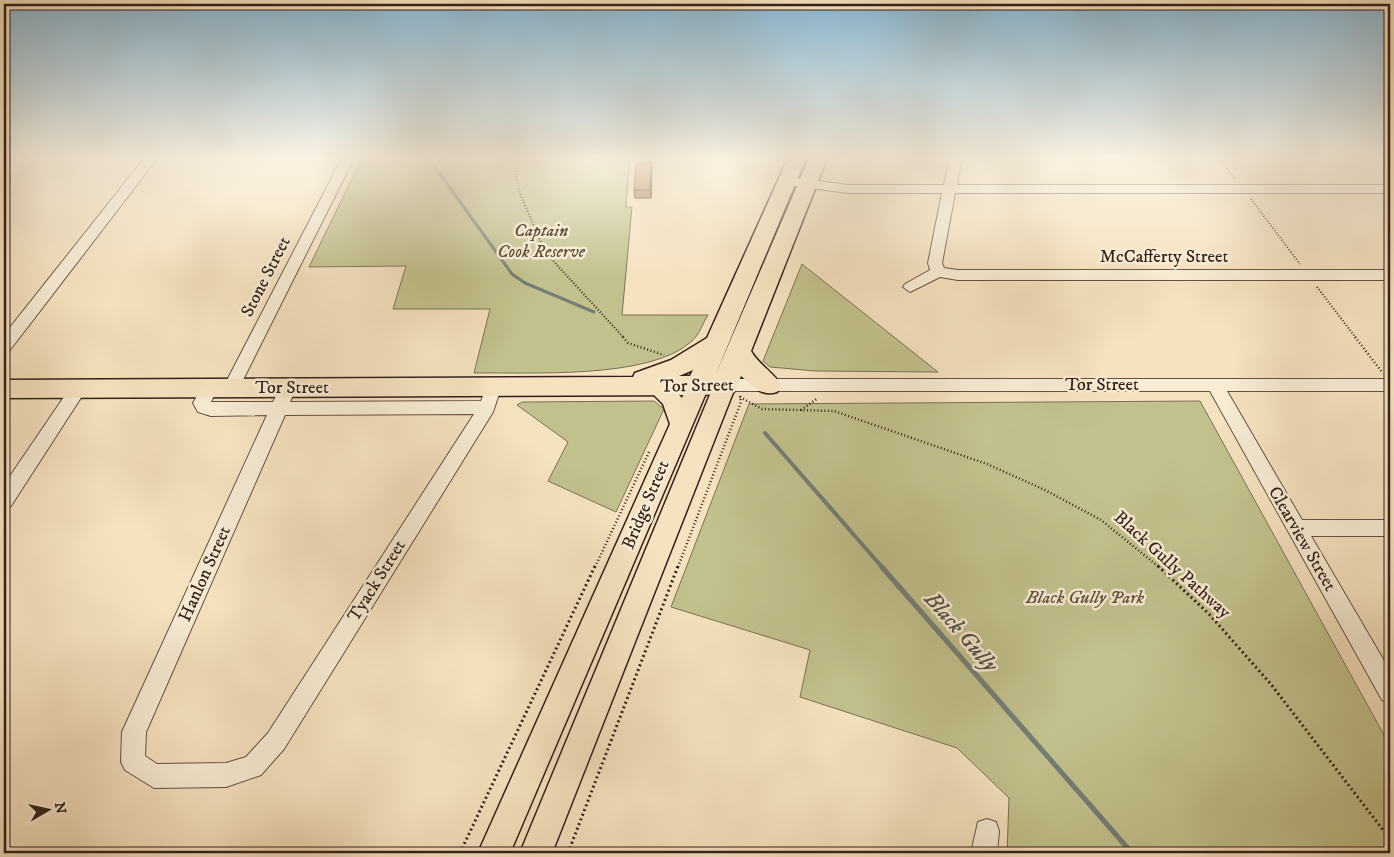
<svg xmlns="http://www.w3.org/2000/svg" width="1394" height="857" font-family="'IM FELL DW Pica',serif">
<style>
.green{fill:#c2c18d;stroke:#7a7153}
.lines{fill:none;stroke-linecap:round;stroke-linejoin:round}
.stream-far2{stroke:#737f77;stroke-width:3}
.stream-far1{stroke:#737f77;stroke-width:4}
.stream{stroke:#737f77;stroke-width:5}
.minor-casing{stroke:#645142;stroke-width:2}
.major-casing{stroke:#332119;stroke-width:3}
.highway-casing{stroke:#332119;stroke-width:3}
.path-far2{stroke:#332119;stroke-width:2;stroke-dasharray:1 2;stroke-linecap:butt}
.path-far1{stroke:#332119;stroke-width:2.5;stroke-dasharray:1 2.5;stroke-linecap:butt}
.path{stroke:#332119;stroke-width:3;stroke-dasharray:2 3;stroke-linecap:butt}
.minor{fill:#f8ecd5;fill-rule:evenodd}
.major{fill:#f5e2bf;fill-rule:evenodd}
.highway{fill:#f5e2bf;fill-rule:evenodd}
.wall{fill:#ab724d;stroke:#332119}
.shaded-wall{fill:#8b5c3f;stroke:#332119}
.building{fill:#c7845a;stroke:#332119}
.labels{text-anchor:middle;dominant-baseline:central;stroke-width:5;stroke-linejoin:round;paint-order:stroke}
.park-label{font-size:18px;font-style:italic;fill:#5e513c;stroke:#f8ecd5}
.street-label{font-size:18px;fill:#332119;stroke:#f8ecd5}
.near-water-label{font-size:22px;font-style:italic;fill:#535048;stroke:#f8ecd5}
</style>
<rect width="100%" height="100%" fill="#f5e2bf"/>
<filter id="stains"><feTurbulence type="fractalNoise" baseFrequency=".004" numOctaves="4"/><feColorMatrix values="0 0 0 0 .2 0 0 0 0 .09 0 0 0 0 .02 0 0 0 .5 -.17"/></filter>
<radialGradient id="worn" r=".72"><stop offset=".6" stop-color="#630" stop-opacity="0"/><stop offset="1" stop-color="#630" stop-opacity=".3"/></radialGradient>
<path class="green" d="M363 156H630L626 207H632L622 315H708C703 323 699 335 692 341 650 380 529 372 474 373L490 309H393L406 266 309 267Z
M802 264 938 372 815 371 770 367 763 361Z
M654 401 664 409 616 512 548 481 568 442 517 405 522 402Z
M1200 401 1390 746V853H1007L1009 798 957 748 800 697 810 650 671 607 749 404Z"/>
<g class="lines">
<path class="stream-far2" d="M427 156 512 274 525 283 594 312"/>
<path class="stream-far1" d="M765 433 882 567"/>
<path class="stream" d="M881 566 1132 853"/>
<defs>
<path id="minor" d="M146 156H159L10 350 4 352V335Z
M343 156H355L237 392 231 394 225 392 223 388Z
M950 156H962L957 185H1390V193H955L942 263 944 268 958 270H1390V280H958L940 277 910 292 903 287 905 284 930 270 928 263 942 193H848L788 185 782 181 788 177 848 185H944Z
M725 379H1390V391H1227L1302 520H1390V536H1311L1390 671V703L1382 700 1210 391H725L719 389 717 385 719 381Z
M288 382 294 384 296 388 290 402 481 401 487 384 493 382 499 384 501 388 493 412 284 749 261 775 226 787 154 788 125 770 121 762 122 732 267 415 211 416 198 412 193 403 203 385 209 383 215 385 217 389 211 402H273L282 384ZM474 414 268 733 246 757 226 763 157 764 145 756 146 732 285 415Z
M78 383 84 385 86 389 84 393 11 506 4 508V485L72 385Z
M987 819 996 822 999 831 997 853H971L978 822Z"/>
<path id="major" d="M725 377 733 379 736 385 552 853H520L714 385 717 379Z
M656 378 664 380 682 398 690 380 698 378 706 380 709 386 510 853H478L670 424 663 404 645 386 648 380Z"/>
<path id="highway" d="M789 156H807L715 376 810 156H828L751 351C759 365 773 372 781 385L777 392C761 397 753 386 741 376L734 392 725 394 698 395 4 398V380L633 377 635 373 671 360 707 338ZM693 370 690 376H679Z"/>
</defs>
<use href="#minor" class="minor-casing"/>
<use href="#major" class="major-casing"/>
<use href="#highway" class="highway-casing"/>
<path class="path-far2" d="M512 156 520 194 546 253 624 338
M1218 156 1235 179
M1251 199 1300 264
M1317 287 1356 338"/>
<path class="path-far1" d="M623 337 628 343 664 355
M1355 337 1382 372
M740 397 762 409 834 411 987 464 1045 490 1101 520 1159 567
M801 410 818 398
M595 567 650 450
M678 567 741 402 740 396"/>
<path class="path" d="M1158 566 1209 614 1270 683 1390 839
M460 853 595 566
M568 853 678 566"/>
<use href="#minor" class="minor"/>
<use href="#major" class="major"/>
<use href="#highway" class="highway"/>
</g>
<path class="wall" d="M651 162V198H635L634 190Z"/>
<path class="shaded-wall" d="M651 162 652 171 651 198 650 190Z"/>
<path class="building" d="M651 162 650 190H634L636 163Z"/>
<linearGradient id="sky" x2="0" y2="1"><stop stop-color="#8ab8d4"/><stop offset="0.57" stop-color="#faf2e2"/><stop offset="1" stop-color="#faf2e2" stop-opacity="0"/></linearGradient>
<rect width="1394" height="276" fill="url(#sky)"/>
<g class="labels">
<g class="park-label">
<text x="541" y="231">Captain<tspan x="541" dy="21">Cook Reserve</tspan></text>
<text x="1085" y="598">Black Gully Park</text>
</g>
<g class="street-label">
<text x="1164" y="257">McCafferty Street</text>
<text transform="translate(266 277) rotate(-63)">Stone Street</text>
<text x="1102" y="385">Tor Street</text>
<text transform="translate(697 386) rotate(-1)">Tor Street</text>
<text x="292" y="388">Tor Street</text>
<text transform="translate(646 505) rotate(-67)">Bridge Street</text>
<text transform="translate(1302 539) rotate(60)">Clearview Street</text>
<text transform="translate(1172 565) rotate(42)">Black Gully Pathway</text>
<text transform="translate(205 574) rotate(-66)">Hanlon Street</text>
<text transform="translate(377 581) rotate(-58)">Tyack Street</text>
</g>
<g class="near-water-label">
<text transform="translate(961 632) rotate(49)">Black Gully</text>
</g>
</g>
<rect width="1394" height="857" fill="none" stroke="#f5e2bf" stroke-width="20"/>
<rect x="5" y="5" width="1384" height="847" fill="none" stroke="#332119" stroke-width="2.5"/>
<rect x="10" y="10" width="1374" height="837" fill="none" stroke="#332119"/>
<g transform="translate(48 810) rotate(81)" stroke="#f8ecd5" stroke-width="4" paint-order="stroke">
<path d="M0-4L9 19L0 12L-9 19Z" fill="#332119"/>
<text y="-8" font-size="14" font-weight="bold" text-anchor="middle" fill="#332119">N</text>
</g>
<rect width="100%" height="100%" filter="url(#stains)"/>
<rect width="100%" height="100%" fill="url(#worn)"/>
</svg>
